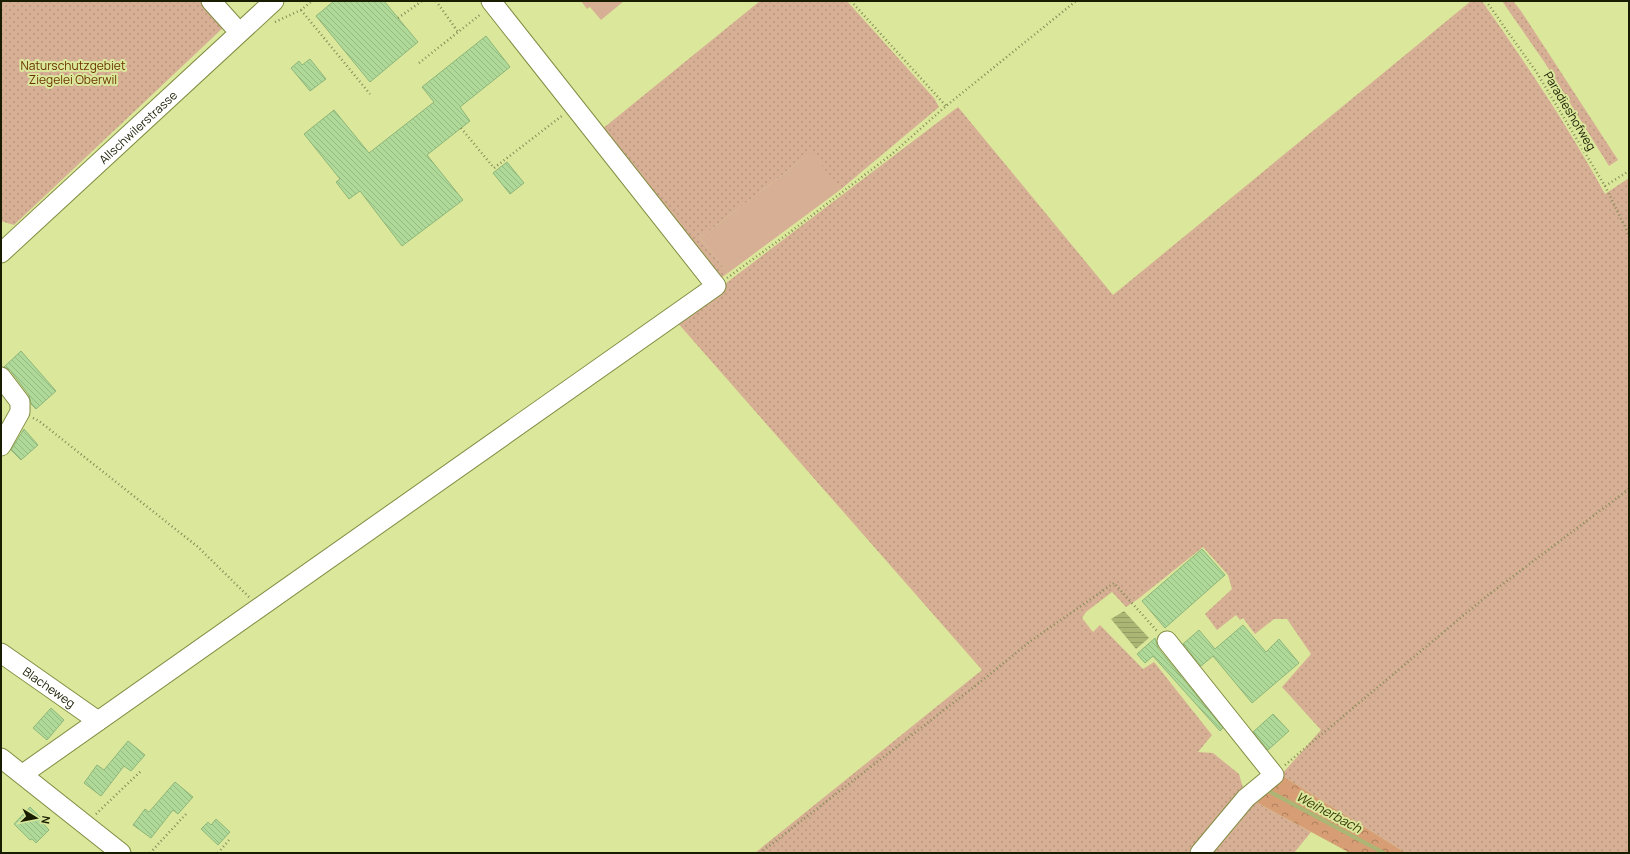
<svg xmlns="http://www.w3.org/2000/svg" width="1630" height="854" font-family="Manrope,sans-serif">
<style>
.grass{fill:url(#grass-dots)}
.forest{fill:url(#forest-crowns)}
.park{fill:#d7af94}
.water{fill:url(#water-rules)}
.lines{fill:none;stroke-linecap:round;stroke-linejoin:round}
.stream{stroke:#acb674;stroke-width:4}
.building{fill:url(#building-back-hatch);stroke:#8eb779}
.minor-casing{stroke:#828c43;stroke-width:21}
.path{stroke:#838b54;stroke-width:2.5;stroke-dasharray:1 3;stroke-linecap:butt}
.minor{stroke:#fff;stroke-width:19}
.labels{text-anchor:middle;dominant-baseline:central;stroke-width:4;stroke-linejoin:round;paint-order:stroke}
.park-label{font-size:12px;fill:#6b3502;stroke:#dbe79b}
.street-label{font-size:12px;fill:#191d00;stroke:#dbe79b}
.water-label{font-size:13px;font-style:italic;fill:#393e0a;stroke:#dbe79b}
</style>
<defs>
<pattern id="grass-dots" width="8" height="8" patternUnits="userSpaceOnUse"><rect width="8" height="8" fill="#d7af94"/><path d="M2 2h.1M6 6h.1" fill="none" stroke="#b8967e" stroke-width="1.8" stroke-linecap="round"/></pattern>
<pattern id="forest-crowns" width="20" height="18" patternUnits="userSpaceOnUse"><rect width="20" height="18" fill="#d79d74"/><path d="M2 6a3 3 0 1 1 6 0M12 15a3 3 0 1 1 6 0" fill="none" stroke="#ae7f5d"/></pattern>
<pattern id="water-rules" width="6" height="5" patternUnits="userSpaceOnUse"><rect width="6" height="5" fill="#acb674"/><path d="M0 2.5h6" fill="none" stroke="#939c63"/></pattern>
<pattern id="building-back-hatch" width="6" height="6" patternUnits="userSpaceOnUse"><rect width="6" height="6" fill="#aed999"/><path d="M-1 5l2 2M0 0l6 6M5-1l2 2" fill="none" stroke="#95ba82"/></pattern>
</defs>
<rect width="100%" height="100%" fill="#dbe79b"/>
<path class="grass" d="M1 1H204L226 25 14 225 1 221Z
M760 1H847L934 98 939 107 840 190 811 153 700 238 728 273 718 280 601 130Z
M1471 1H1482C1526 64 1568 126 1605 194L1629 178V853H1406L1281 775 1321 730 1282 687 1311 654 1287 619H1274L1255 634 1243 618 1240 620 1236 615 1217 630 1205 614 1232 589 1228 575 1203 547 1138 599 1126 607 1112 592 1086 612 1082 618 1093 632 1100 625 1143 669 1154 662 1212 735 1198 752 1213 753 1239 774 1245 795 1196 853H755L982 670 676 321 958 107 1113 295Z
M1502 1H1513L1521 11 1618 160 1609 166 1545 63Z
M1252 800 1311 832 1294 853H1207Z"/>
<path class="forest" d="M1281 775 1406 853H1350L1252 800Z"/>
<path class="park" d="M581 1H624L601 20 590 7 587 9Z
M812 152 840 190 728 273 700 238Z"/>
<path class="water" d="M1124 611 1149 638 1136 649 1111 619Z"/>
<g class="lines">
<path class="stream" d="M1265 789 1384 853"/>
</g>
<path class="building" d="M334 1H384L418 42 370 82 316 16Z
M486 36 510 67 460 107 470 121 427 155 463 200 402 246 360 191 349 199 336 182 340 179 304 134 334 110 369 153 434 102 422 87Z
M310 59 326 79 310 91 291 68 299 61 302 65Z
M507 162 524 183 510 194 493 173Z
M21 351 56 391 36 409 31 404 29 395 10 370 4 367Z
M24 429 38 445 21 460 11 450Z
M1202 549 1225 575 1165 628 1142 601Z
M1243 625 1266 652 1279 639 1299 663 1252 703 1213 656 1201 666 1183 644 1199 630 1215 649Z
M1155 638 1158 648 1223 728 1220 731 1153 656 1145 663 1137 654Z
M51 708 64 720 47 740 33 728Z
M1273 714 1289 731 1268 750 1253 732Z
M128 741 145 755 131 771 124 766 101 796 84 783 97 765 104 770Z
M175 782 193 797 178 814 173 810 151 838 133 825 145 809 149 812Z
M30 807 42 819 40 820 49 830 36 843 32 839 30 840 14 824Z
M216 819 230 832 218 845 201 829 208 822 211 825Z"/>
<g class="lines">
<defs>
<g id="minor">
<path d="M211 1 239 32"/>
<path id="s1" d="M1 253 274 1"/>
<path d="M1 377 20 402V412L1 446"/>
<path d="M1167 641 1274 775 1246 798 1200 853"/>
<path id="s2" d="M1 653 98 721"/>
<path d="M1 758 121 853"/>
<path d="M23 774 716 286 491 1"/>
</g>
</defs>
<use href="#minor" class="minor-casing"/>
<path class="path" d="M436 1 458 32
M851 1 946 106
M1486 1 1537 73 1605 186 1629 235
M301 10 370 94
M398 18 422 1
M275 22 301 10 312 1
M419 63 481 14
M461 128 494 168 563 115
M1605 186 1629 171
M727 278 789 233 892 154 946 106 1076 1
M33 418 39 421 198 547 249 597
M1285 765 1483 599 1629 489
M96 814 141 771
M150 853 187 813
M218 853 229 840
M760 853 984 679 1032 640 1114 583 1157 631"/>
<use href="#minor" class="minor"/>
</g>
<g class="labels">
<g class="park-label">
<text x="73" y="65">Naturschutzgebiet<tspan x="73" dy="14">Ziegelei Oberwil</tspan></text>
</g>
<g class="street-label">
<text transform="translate(1570 111) rotate(59)">Paradieshofweg</text>
<text stroke="none"><textPath href="#s1" startOffset="186">Allschwilerstrasse</textPath></text>
<text stroke="none"><textPath href="#s2" startOffset="59">Blacheweg</textPath></text>
</g>
<g class="water-label">
<text transform="translate(1329 812) rotate(28)">Weiherbach</text>
</g>
</g>
<rect width="1630" height="854" fill="none" stroke="#191d00" stroke-width="4"/>
<g transform="translate(36 818) rotate(100)" stroke="#dbe79b" stroke-width="3" paint-order="stroke">
<path d="M0-3L7 15L0 10L-7 15Z" fill="#191d00"/>
<text y="-6" font-size="11" font-weight="bold" text-anchor="middle" fill="#191d00">N</text>
</g>
</svg>
